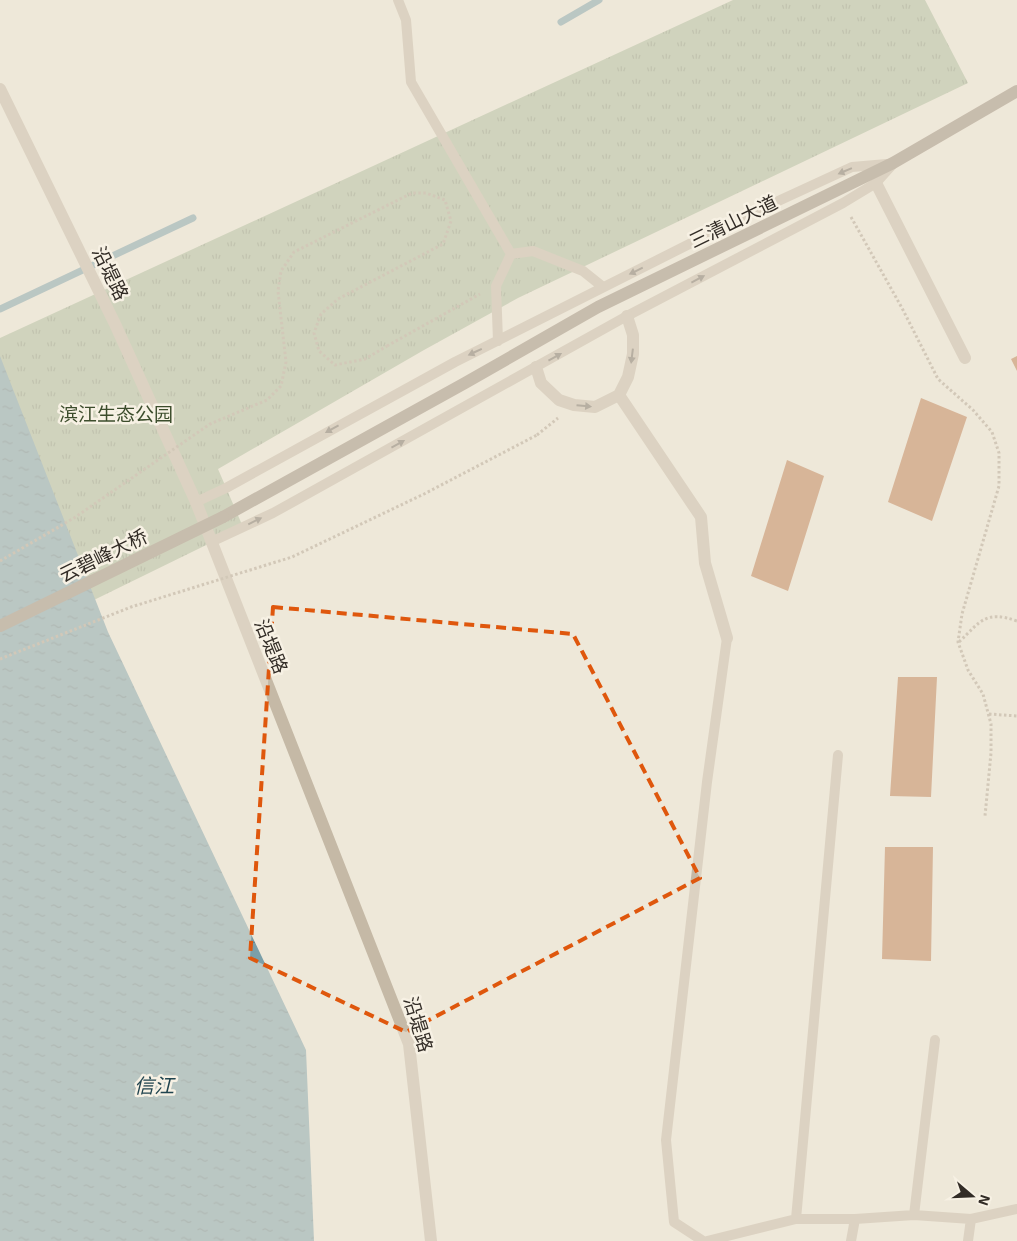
<svg xmlns="http://www.w3.org/2000/svg" width="1017" height="1241" font-family="'Exo 2','Noto Sans SC',sans-serif">
<style>
.grass{fill:url(#grass-tufts)}
.water{fill:url(#water-ripples)}
.lines{fill:none;stroke-linecap:round;stroke-linejoin:round}
.stream{stroke:#7b9fa8;stroke-width:7}
.building{fill:#ba784b}
.path{stroke:#b0a391;stroke-width:3;stroke-dasharray:2.5 2.5;stroke-linecap:butt}
.service{stroke:#c5b9a6;stroke-width:10}
.minor{stroke:#c5b9a6;stroke-width:12}
.tertiary{stroke:#c5b9a6;stroke-width:12}
.secondary{stroke:#988978;stroke-width:12}
.path-bridge{stroke:#b0a391;stroke-width:3;stroke-dasharray:2.5 2.5;stroke-linecap:butt}
.secondary-bridge{stroke:#988978;stroke-width:12}
.oneway{fill:#746b60}
.marked{fill:none;stroke:#df570d;stroke-width:4;stroke-dasharray:10 6;stroke-linejoin:round}
.labels{text-anchor:middle;dominant-baseline:central;stroke-width:5;stroke-linejoin:round;paint-order:stroke}
.street-label{font-size:19px;fill:#322c26;stroke:#f7f1e4}
.park-label{font-size:19px;fill:#3c4d2c;stroke:#f7f1e4}
.water-label{font-size:20px;font-style:italic;fill:#20444f;stroke:#f7f1e4}
</style>
<defs>
<pattern id="grass-tufts" width="24" height="20" patternUnits="userSpaceOnUse" patternTransform="scale(1.25)"><rect width="24" height="20" fill="#abbb9b"/><path d="M3 7l-1-3M5 7V3M7 7l1-3M15 17l-1-3M17 17v-4M19 17l1-3" fill="none" stroke="#8c987e"/></pattern>
<pattern id="water-ripples" width="26" height="14" patternUnits="userSpaceOnUse" patternTransform="scale(1.25)"><rect width="26" height="14" fill="#7b9fa8"/><path d="M2 4q2-2 4 0t4 0M15 11q2-2 4 0t4 0" fill="none" stroke="#658289"/></pattern>
</defs>
<rect width="100%" height="100%" fill="#eee8d9"/>
<path class="grass" d="M733 0H925L968 83 518 298 424 350 218 469 243 527 0 646V338Z"/>
<path class="water" d="M0 356 108 632 306 1050 314 1241H0Z"/>
<g class="lines">
<path class="stream" d="M561 22 599 0
M0 309 193 218"/>
</g>
<path class="building" d="M1017 356V371L1011 359Z
M921 398 967 417 932 521 888 502Z
M787 460 824 476 788 591 751 576Z
M898 677H937L931 797 890 796Z
M885 847H933L931 961 882 959Z"/>
<g class="lines">
<path class="path" d="M851 217 902 308 938 379 973 410 992 432 999 453V486L962 614 958 642 968 670 983 694 991 724V753L985 816
M387 346 480 294
M537 435 558 418
M959 642C981 621 985 610 1017 621
M989 714 1017 716"/>
<path class="service" d="M398 0 406 20 411 82 511 254
M498 341 496 286 511 254 533 251 583 271 603 287
M196 502 226 488 455 362 735 221 852 167 887 164
M211 542 273 513 627 316 843 203 876 183 893 164
M914 1215 935 1040
M796 1219 838 755
M703 1241 674 1222 666 1140 707 782 727 638
M707 1241 796 1219H855L914 1215 971 1219 1017 1209
M851 1241 855 1219
M968 1241 971 1219"/>
<path class="minor" d="M0 89 115 324 196 502
M876 183 965 358
M536 367 541 383 559 400 574 405 595 407 619 395 628 377 633 354V335L627 316
M619 395 701 517 705 563 727 638"/>
<path class="tertiary" d="M196 502 409 1044 431 1241"/>
<path class="secondary" d="M223 517 465 383 598 307 893 163 1017 91"/>
<path class="path-bridge" d="M0 561 74 518 210 424 267 400 281 386 286 362 278 291 281 271 294 252 412 193H426L445 200 451 221 443 244 338 299 321 314 314 333 319 351 335 365 365 359 387 346
M0 659 131 607 292 557 424 494 537 435"/>
<path class="secondary-bridge" d="M0 626 223 517"/>
</g>
<defs><path id="oneway-solid" d="M-6-.8H1V-3.2L6.5 0L1 3.2V.8H-6Z" transform="scale(1.25)"/></defs>
<g class="oneway">
<use href="#oneway-solid" transform="translate(845 171) rotate(157)"/>
<use href="#oneway-solid" transform="translate(636 271) rotate(154)"/>
<use href="#oneway-solid" transform="translate(698 279) rotate(-28)"/>
<use href="#oneway-solid" transform="translate(475 352) rotate(155)"/>
<use href="#oneway-solid" transform="translate(632 356) rotate(97)"/>
<use href="#oneway-solid" transform="translate(555 357) rotate(-29)"/>
<use href="#oneway-solid" transform="translate(584 406) rotate(5)"/>
<use href="#oneway-solid" transform="translate(332 429) rotate(151)"/>
<use href="#oneway-solid" transform="translate(398 444) rotate(-29)"/>
<use href="#oneway-solid" transform="translate(255 521) rotate(-26)"/>
</g>
<path d="M0 0H1017V1241H0ZM273 607 573 634 700 878 406 1032 250 958Z" fill="#eee8d9" fill-opacity=".55" fill-rule="evenodd"/>
<path class="marked" d="M273 607 573 634 700 878 406 1032 250 958Z"/>
<g class="labels">
<g class="street-label">
<text transform="translate(733 221) rotate(-26)">三清山大道</text>
<text transform="translate(111 273) rotate(64)">沿堤路</text>
<text transform="translate(103 555) rotate(-26)">云碧峰大桥</text>
<text transform="translate(272 646) rotate(68)">沿堤路</text>
<text transform="translate(419 1024) rotate(73)">沿堤路</text>
</g>
<g class="park-label">
<text x="116" y="413">滨江生态公园</text>
</g>
<g class="water-label">
<text x="154" y="1085">信江</text>
</g>
</g>
<g transform="translate(972 1196) rotate(109)" stroke="#f7f1e4" stroke-width="4" paint-order="stroke">
<path d="M0-4L9 19L0 12L-9 19Z" fill="#322c26"/>
<text y="-8" font-size="14" font-weight="bold" text-anchor="middle" fill="#322c26">N</text>
</g>
</svg>
